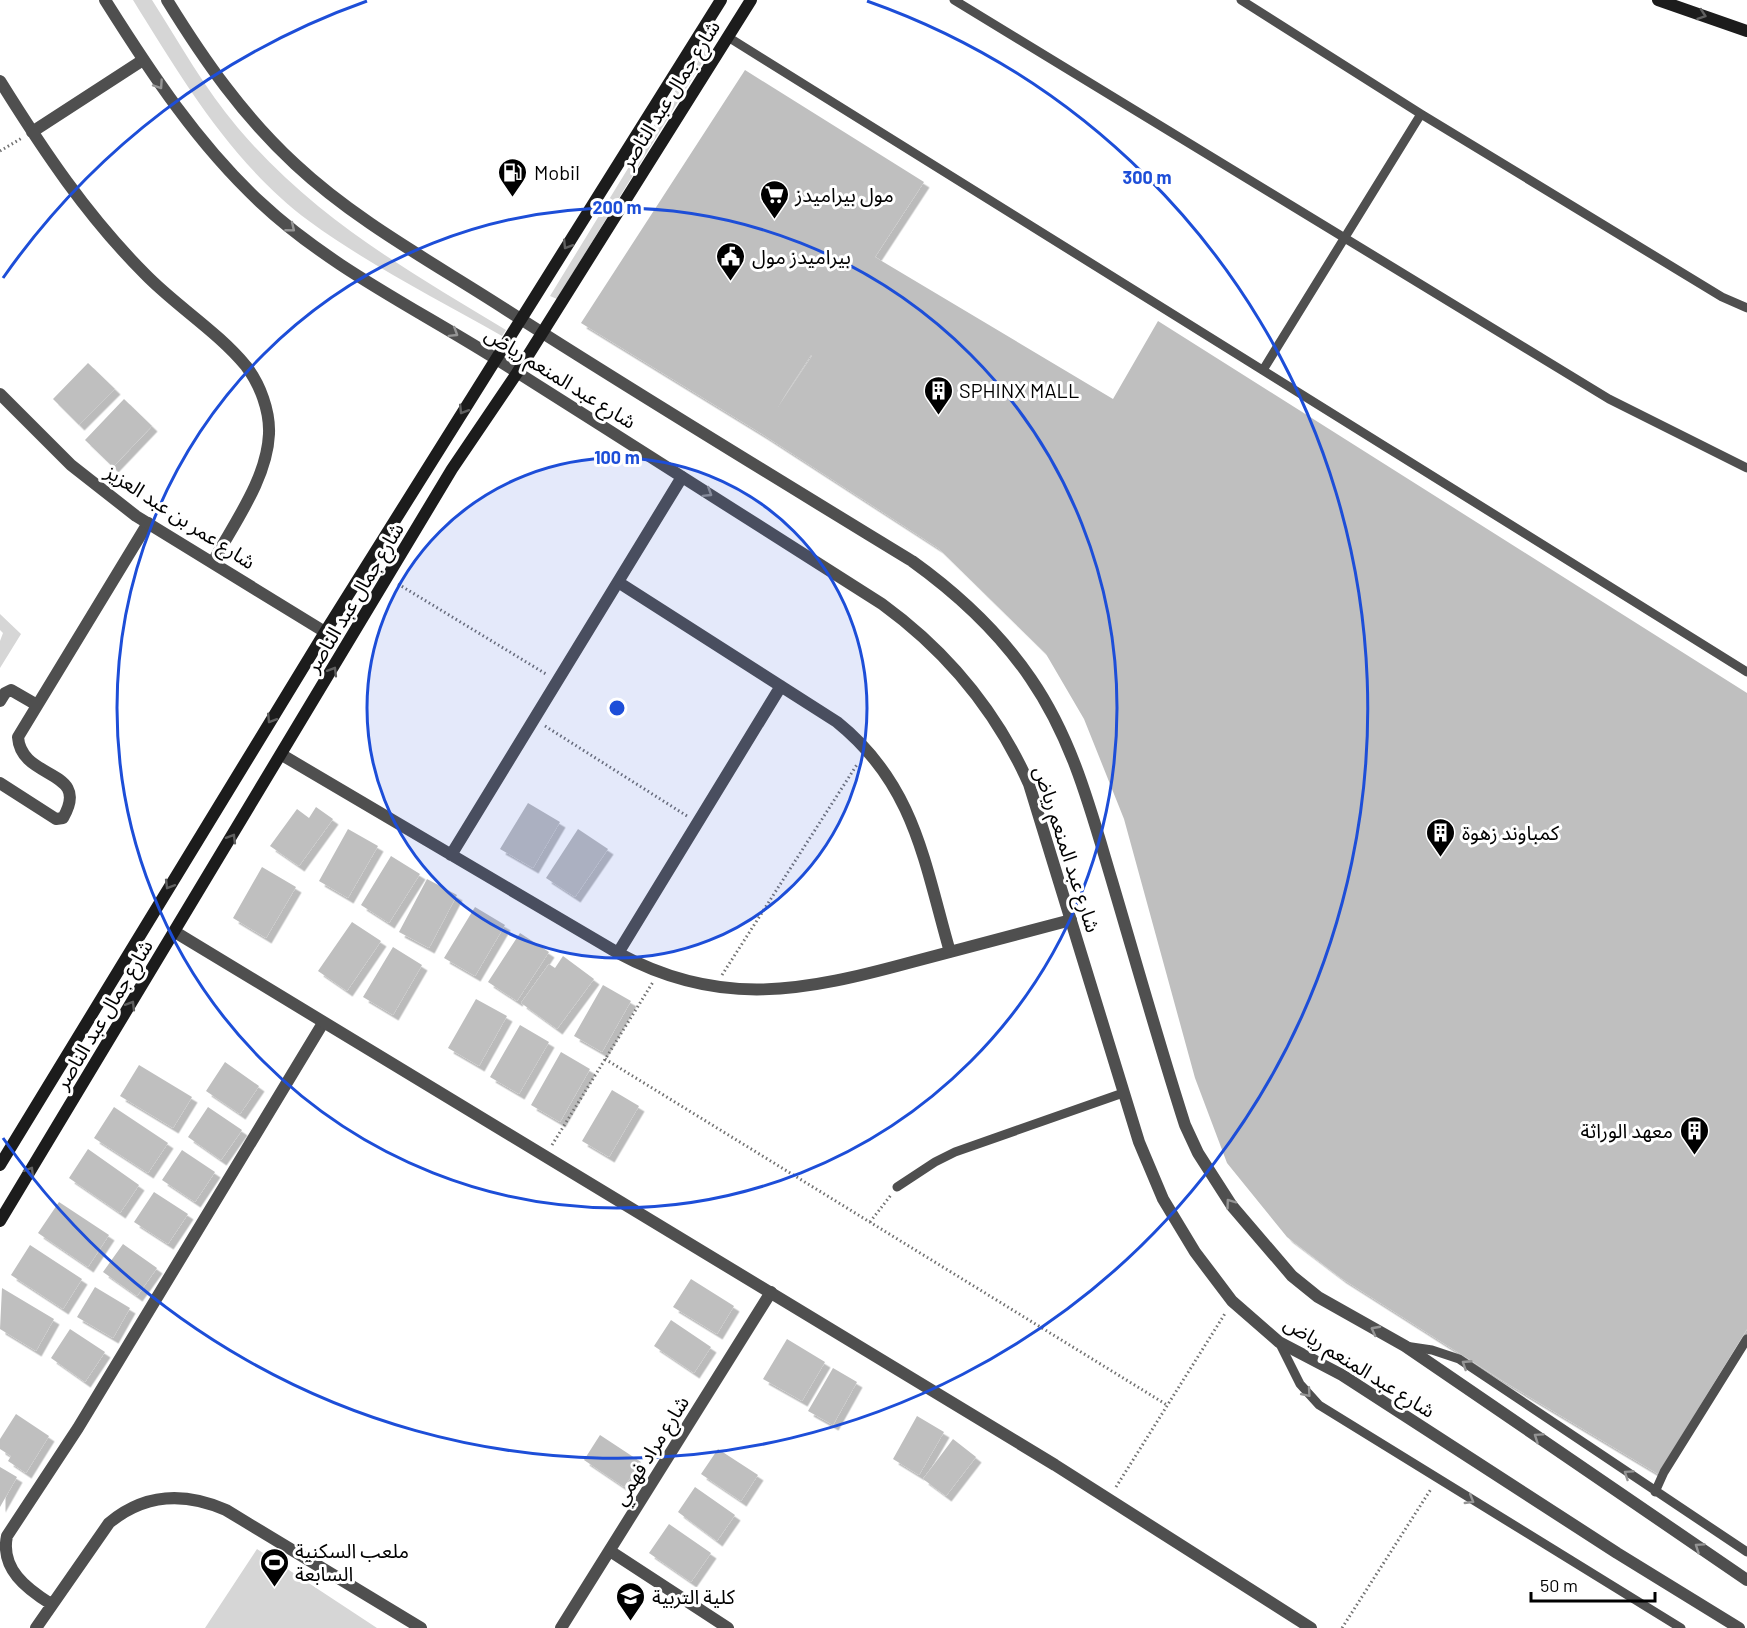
<svg xmlns="http://www.w3.org/2000/svg" width="1747" height="1628" font-family="Barlow,'Noto Sans Arabic',sans-serif">
<style>
.green{fill:#d6d6d6}
.building{fill:#bfbfbf;fill-rule:evenodd;filter:url(#shadow)}
.lines{fill:none;stroke-linecap:round;stroke-linejoin:round}
.path{stroke:#717171;stroke-width:3;stroke-dasharray:1.5 3;stroke-linecap:butt}
.service{stroke:#4f4f4f;stroke-width:9}
.minor{stroke:#4f4f4f;stroke-width:12}
.tertiary{stroke:#4f4f4f;stroke-width:12}
.secondary{stroke:#1c1c1c;stroke-width:12}
.oneway{stroke:#606060}
.oneway2{stroke:#959595}
.ring{fill:none;stroke:#1d4ed8;stroke-width:3}
.labels{text-anchor:middle;dominant-baseline:central;stroke-width:6;stroke-linejoin:round;paint-order:stroke}
.street-label{font-size:20px;fill:#000;stroke:#fff}
.poi-label{font-size:20px;fill:#000;stroke:#fff;text-anchor:start}
.centre{fill:#1d4ed8;stroke:#fff;stroke-width:3}
.ring-label{font-size:18px;text-anchor:middle;font-weight:bold;fill:#1d4ed8;stroke:#fff;stroke-width:6;stroke-linejoin:round;paint-order:stroke}
</style>
<defs>
<filter id="shadow"><feDropShadow dx="5.5" dy="5.5" stdDeviation="0" flood-color="#0004"/></filter>
</defs>
<rect width="100%" height="100%" fill="#fff"/>
<path class="green" d="M133 0H152C180 44 205 89 238 128 315 219 407 270 506 330L502 336C437 299 369 265 309 221 233 165 182 79 133 0Z
M704 44 711 48 557 299 550 296Z
M0 614 21 634 0 668V641L3 633 0 630Z
M257 1549 377 1628H205Z"/>
<path class="building" d="M745 70 924 182 875 257 1113 399 1158 321 1747 693V1329L1658 1474 1503 1381 1341 1278 1287 1237 1227 1163 1195 1078 1124 819 1084 719 1046 654 938 548 762 434 581 323ZM811 355 812 356 778 407 787 392Z
M88 363 115 389 79 425 53 399Z
M124 399 152 426 113 467 85 440Z
M528 803 560 822 533 868 500 849Z
M316 807 333 819 299 866 270 846 297 809 309 818Z
M348 829 378 846 348 898 319 881Z
M578 829 608 849 575 897 546 878Z
M391 856 420 874 389 923 361 905Z
M262 867 296 887 266 938 233 918Z
M427 879 457 895 429 948 399 932Z
M475 907 505 925 475 976 444 958Z
M352 922 381 941 347 991 318 971Z
M520 933 549 952 517 1001 488 982Z
M393 947 422 965 393 1015 363 997Z
M563 956 594 979 557 1029 521 1003 549 964 555 968Z
M603 985 631 1001 602 1052 574 1036Z
M476 999 507 1016 479 1066 448 1048Z
M520 1025 549 1042 519 1094 490 1077Z
M561 1052 590 1069 560 1122 531 1105Z
M225 1062 259 1086 240 1114 206 1091Z
M139 1065 192 1097 173 1128 120 1096Z
M612 1090 639 1106 609 1157 582 1141Z
M114 1107 168 1143 148 1173 94 1138Z
M208 1107 242 1130 221 1160 188 1137Z
M88 1149 139 1185 120 1213 69 1178Z
M182 1150 215 1172 195 1202 162 1180Z
M154 1192 188 1214 168 1244 134 1222Z
M59 1202 109 1235 88 1267 38 1233Z
M123 1244 157 1268 137 1296 103 1272Z
M30 1245 82 1279 63 1309 11 1275Z
M691 1279 734 1306 717 1334 673 1307Z
M95 1287 130 1308 113 1338 77 1317Z
M2 1288 54 1319 36 1351 0 1329Z
M671 1320 711 1347 694 1373 654 1346Z
M70 1329 105 1352 85 1382 51 1358Z
M787 1339 825 1362 802 1401 763 1379Z
M833 1368 857 1382 833 1425 808 1411Z
M16 1414 49 1436 26 1473 8 1461 11 1456 0 1449V1439Z
M917 1416 944 1432 919 1475 893 1459Z
M600 1435 641 1462 624 1487 584 1460Z
M953 1439 976 1457 946 1496 923 1479Z
M718 1449 758 1475 741 1501 701 1474Z
M0 1467 17 1477 0 1507Z
M695 1487 735 1515 717 1541 678 1512Z
M669 1524 711 1553 691 1582 649 1553Z"/>
<g class="lines">
<path class="path" d="M0 151 22 138
M398 584 546 674
M545 726 687 816
M722 975 858 763
M605 1059 1167 1405
M552 1145 653 982
M870 1222 891 1195
M1116 1487 1226 1312
M1342 1628 1431 1489"/>
<path class="service" d="M954 0 1609 399 1747 468
M1241 0 1421 114 1722 297 1747 308
M728 37 1747 672
M1263 370 1421 114
M897 1187 935 1162 955 1152 1123 1093
M1279 1342 1300 1384 1319 1405 1681 1628
M1405 1346 1432 1350 1459 1359 1747 1552
M1655 1492 1664 1472 1747 1339"/>
<path class="minor" d="M0 81C43 150 87 216 145 274 176 306 217 331 246 366 260 384 270 411 269 434 267 479 234 523 213 562
M32 132 143 60
M618 582 837 722C915 785 924 862 950 952
M0 701 5 693 11 690 37 705
M282 755 618 953C721 1009 805 991 912 962 965 948 1018 934 1071 920
M0 783 56 819 63 818C92 768 21 781 18 737L148 523
M451 855 682 477
M618 953 781 686
M610 1551 728 1628
M51 1604C27 1589 0 1569 7 1536L78 1428 323 1023
M36 1628 109 1523C145 1493 185 1492 226 1510L421 1628
M561 1628 771 1292"/>
<path class="tertiary" d="M105 0C151 73 197 143 260 202 328 266 415 308 493 357 623 439 753 522 882 604 948 652 996 710 1029 784L1139 1142 1163 1199 1195 1252 1232 1301 1279 1342 1342 1375 1617 1553 1739 1628
M167 0C204 60 243 116 295 164 357 222 434 263 505 309 639 395 776 478 912 561 958 594 999 632 1031 679 1073 740 1091 811 1112 881 1136 962 1159 1044 1185 1125L1198 1153 1232 1206 1292 1276 1318 1297 1405 1346 1747 1580
M0 394 71 465 136 516 325 632
M175 932 1055 1465 1311 1628"/>
<path class="secondary" d="M1658 0 1747 31
M0 1165 325 632 721 0
M0 1221 452 469 517 373 751 0"/>
</g>
<defs><path id="oneway-chevron" d="M-2-3.5L2.5 0L-2 3.5" fill="none" stroke-width="1.6" stroke-linecap="round" stroke-linejoin="round" transform="scale(1.5)"/></defs>
<g class="oneway">
<use href="#oneway-chevron" transform="translate(1702 15) rotate(19)"/>
<use href="#oneway-chevron" transform="translate(567 245) rotate(122)"/>
<use href="#oneway-chevron" transform="translate(463 410) rotate(122)"/>
<use href="#oneway-chevron" transform="translate(333 671) rotate(-59)"/>
<use href="#oneway-chevron" transform="translate(271 719) rotate(122)"/>
<use href="#oneway-chevron" transform="translate(232 838) rotate(-59)"/>
<use href="#oneway-chevron" transform="translate(169 885) rotate(121)"/>
<use href="#oneway-chevron" transform="translate(131 1005) rotate(-59)"/>
<use href="#oneway-chevron" transform="translate(30 1171) rotate(-59)"/>
</g>
<g class="oneway2">
<use href="#oneway-chevron" transform="translate(159 85) rotate(56)"/>
<use href="#oneway-chevron" transform="translate(291 228) rotate(39)"/>
<use href="#oneway-chevron" transform="translate(454 333) rotate(32)"/>
<use href="#oneway-chevron" transform="translate(708 493) rotate(32)"/>
<use href="#oneway-chevron" transform="translate(1230 1203) rotate(-126)"/>
<use href="#oneway-chevron" transform="translate(1375 1330) rotate(-152)"/>
<use href="#oneway-chevron" transform="translate(1466 1364) rotate(-147)"/>
<use href="#oneway-chevron" transform="translate(1307 1393) rotate(49)"/>
<use href="#oneway-chevron" transform="translate(1538 1437) rotate(-146)"/>
<use href="#oneway-chevron" transform="translate(1628 1474) rotate(-146)"/>
<use href="#oneway-chevron" transform="translate(1470 1500) rotate(31)"/>
<use href="#oneway-chevron" transform="translate(1699 1547) rotate(-146)"/>
</g>
<circle cx="617" cy="708" r="250" fill="#1d4ed8" fill-opacity=".12"/>
<g class="ring">
<circle cx="617" cy="708" r="250"/>
<circle cx="617" cy="708" r="500"/>
<path d="M3 278A750 750 0 0 1 367 1M867 1A750 750 0 1 1 3 1138"/>
</g>
<defs>
<symbol id="fuel-pin" viewBox="-11 -11 22 30"><path d="M0 17L-7.5 6A9.5 9.5 0 1 1 7.5 6Z" fill="#000" stroke="#fff"/><path d="M-5.5-6h7V0h2V4h1.3V-2.5L3-4.5l.8-.8L6-3V5H2.5V1h-1V6h-7ZM-4.2-4.7v3.2H.2V-4.7Z" fill="#fff"/></symbol>
<symbol id="supermarket-pin" viewBox="-11 -11 22 30"><path d="M0 17L-7.5 6A9.5 9.5 0 1 1 7.5 6Z" fill="#000" stroke="#fff"/><path d="M-6-5.5h2.5l.6 2H6L4.5 2H-2.5L-4.4-4H-6ZM-1.5 3.2a1.3 1.3 0 1 0 .1 0ZM3 3.2a1.3 1.3 0 1 0 .1 0Z" fill="#fff"/></symbol>
<symbol id="civic-pin" viewBox="-11 -11 22 30"><path d="M0 17L-7.5 6A9.5 9.5 0 1 1 7.5 6Z" fill="#000" stroke="#fff"/><path d="M-.6-6.5H3V-4.5H.6V-3L4-1V1h2V6H-6V1h2V-1L-.6-3ZM-1.2 2.5V6h2.4V2.5Z" fill="#fff"/></symbol>
<symbol id="building-pin" viewBox="-11 -11 22 30"><path d="M0 17L-7.5 6A9.5 9.5 0 1 1 7.5 6Z" fill="#000" stroke="#fff"/><path d="M-4-6H4V6H1V3H-1V6H-4ZM-2.5-4.3h1.7v1.8h-1.7ZM.8-4.3h1.7v1.8H.8ZM-2.5-1h1.7V.8h-1.7ZM.8-1h1.7V.8H.8Z" fill="#fff"/></symbol>
<symbol id="stadium-pin" viewBox="-11 -11 22 30"><path d="M0 17L-7.5 6A9.5 9.5 0 1 1 7.5 6Z" fill="#000" stroke="#fff"/><path d="M0-5a6.5 5 0 1 0 0 10a6.5 5 0 1 0 0-10ZM-3.5-1.8h7v3.6h-7Z" fill="#fff"/></symbol>
<symbol id="university-pin" viewBox="-11 -11 22 30"><path d="M0 17L-7.5 6A9.5 9.5 0 1 1 7.5 6Z" fill="#000" stroke="#fff"/><path d="M0-5L7-2L0 1L-7-2ZM-4 1L0 2.5L4 1V4Q0 6-4 4Z" fill="#fff"/></symbol>
</defs>
<g fill-rule="evenodd">
<use href="#fuel-pin" x="496" y="156" width="33" height="45"/>
<use href="#supermarket-pin" x="758" y="178" width="33" height="45"/>
<use href="#civic-pin" x="714" y="240" width="33" height="45"/>
<use href="#building-pin" x="922" y="374" width="33" height="45"/>
<use href="#building-pin" x="1424" y="816" width="33" height="45"/>
<use href="#building-pin" x="1678" y="1114" width="33" height="45"/>
<use href="#stadium-pin" x="258" y="1546" width="33" height="45"/>
<use href="#university-pin" x="614" y="1580" width="33" height="45"/>
</g>
<g class="labels">
<g class="street-label">
<text transform="translate(669 94) rotate(-58)">شارع جمال عبد الناصر</text>
<text transform="translate(561 377) rotate(32)">شارع عبد المنعم رياض</text>
<text transform="translate(181 516) rotate(33)">شارع عمر بن عبد العزيز</text>
<text transform="translate(354 597) rotate(-59)">شارع جمال عبد الناصر</text>
<text transform="translate(1068 849) rotate(72)">شارع عبد المنعم رياض</text>
<text transform="translate(103 1014) rotate(-59)">شارع جمال عبد الناصر</text>
<text transform="translate(1360 1366) rotate(32)">شارع عبد المنعم رياض</text>
<text transform="translate(650 1450) rotate(-58)">شارع مراد فهمي</text>
</g>
<g class="poi-label">
<text x="534" y="172">Mobil</text>
<text x="795" y="194">مول بيراميدز</text>
<text x="752" y="256">بيراميدز مول</text>
<text x="959" y="390">SPHINX MALL</text>
<text x="1462" y="832">كمباوند زهوة</text>
<text x="1673" y="1130" text-anchor="end">معهد الوراثة</text>
<text x="295" y="1550">ملعب السكنية<tspan x="295" dy="23">السابعة</tspan></text>
<text x="652" y="1596">كلية التربية</text>
</g>
</g>
<circle cx="617" cy="708" r="9" class="centre"/>
<g class="ring-label">
<text x="1147" y="184">300 m</text>
<text x="617" y="214">200 m</text>
<text x="617" y="464">100 m</text>
</g>
<path d="M1531 1592v9h124v-9" fill="none" stroke="#000000" stroke-width="3"/>
<text x="1540" y="1592" font-size="18" fill="#000000" stroke="#ffffff" stroke-width="4.5" paint-order="stroke">50 m</text>
</svg>
